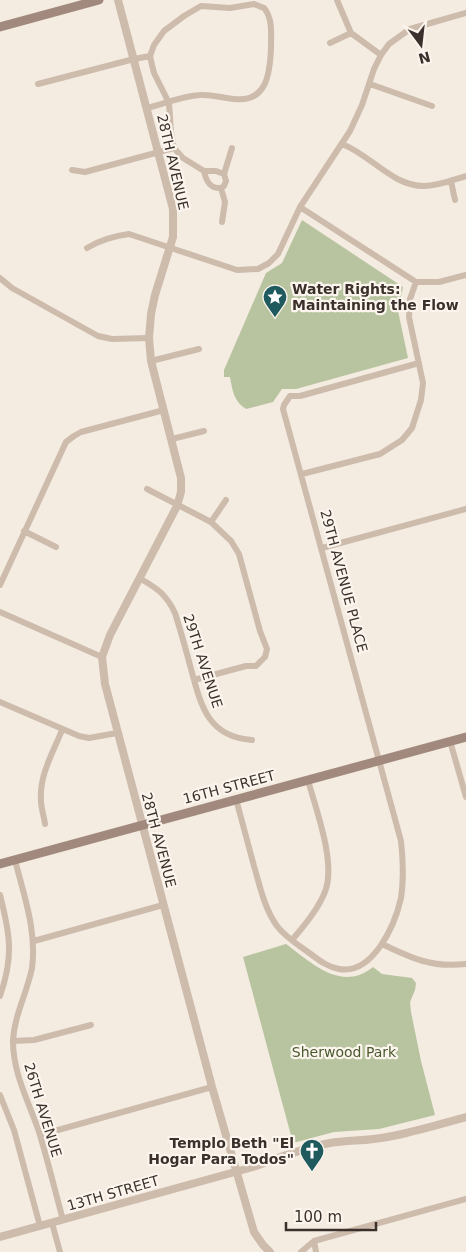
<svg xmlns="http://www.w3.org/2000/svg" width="466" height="1252" font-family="'DejaVu Sans',sans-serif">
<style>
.green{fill:#b8c4a0}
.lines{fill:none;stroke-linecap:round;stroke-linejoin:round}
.minor{stroke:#cdbbac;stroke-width:6}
.tertiary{stroke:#cdbbac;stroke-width:8}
.secondary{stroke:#a18a7d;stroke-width:9}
.labels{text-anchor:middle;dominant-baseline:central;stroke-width:4.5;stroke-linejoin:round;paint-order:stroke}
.street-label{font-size:14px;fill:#3b302b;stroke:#fbf5ee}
.poi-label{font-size:14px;font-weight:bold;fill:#3b302b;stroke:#fbf5ee;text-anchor:start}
.park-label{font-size:14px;fill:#4a5a2e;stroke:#fbf5ee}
</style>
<rect width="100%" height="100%" fill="#f4ebe1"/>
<path class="green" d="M302 220 403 287 398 311 408 358 296 389H282L273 402 246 409C234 402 232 389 230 377H224V370L266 273 282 263Z
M286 944C311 962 341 993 373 967L382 974 412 978 416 983 415 990 410 1002 411 1012 421 1061 435 1115 379 1129 334 1132 293 1143 243 957Z"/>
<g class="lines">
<path class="minor" d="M337 0 351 33 381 55
M330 43 351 33
M38 84 134 59 150 56
M370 84 432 106
M147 108C164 104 182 96 200 95 212 94 222 98 234 99 267 103 270 73 271 48 271 35 273 18 264 8L254 4 230 8 201 6 184 16 164 31 154 45 150 56 152 65 154 73 169 103 171 132 174 148 183 158 204 171C206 181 210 189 221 188
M342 144C371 155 392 186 424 186 438 186 453 180 466 176
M72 170 85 172 174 148
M204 171H216L224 174
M451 181 455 200
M221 188 224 186 226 181 224 174 232 148
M221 188 225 202 222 222
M300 207 416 282H439L466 275
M87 248C100 240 114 236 129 234L237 270 258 269 269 263 278 254 300 207 350 131 362 105 374 69 381 55 389 44 410 29 466 13
M0 278 12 288 98 336 112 339 149 338
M151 361 199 349
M172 439 204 431
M302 474 380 454 402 440 412 428 421 400 423 383 409 317 410 299 416 282
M147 489 211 522 231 541 239 554 260 631 267 649 265 657 256 666H246L194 680
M211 522 226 500
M24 531 56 547
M322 548 466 509
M139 578C157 588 166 594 175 613 181 632 186 650 191 669 201 706 208 737 252 740
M0 585 66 442 74 436 81 432 164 410
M0 612 102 657
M0 702 79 736 89 738 117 733
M450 741 466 797
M236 799C242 821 248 843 254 866 260 886 264 908 277 926 286 938 300 946 312 955 320 961 328 967 339 969 373 975 395 925 401 898 404 879 403 860 401 841L283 409 284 405 290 396H300L419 363
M45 824C44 816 41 808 41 801 39 775 53 753 62 730
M15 860C24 896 37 931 32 968 27 993 14 1016 13 1041 13 1074 29 1102 39 1132 48 1161 55 1191 63 1220
M0 895C10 934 14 956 0 996
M292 940C304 926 320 907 326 889 335 859 316 810 308 780
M34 941 163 905
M382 944C411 958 432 968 466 964
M13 1041 34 1040 91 1025
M0 1095 14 1130 40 1226
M40 1135 212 1087
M52 1223 60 1252
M314 1241 316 1252
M301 1252 314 1241 466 1199"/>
<path class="tertiary" d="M118 0 173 209V237L155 295 151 314 149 338 151 361 181 478V492L177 506 110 635 102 657 105 684 212 1087 254 1232 263 1245 270 1252
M0 1237 253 1167C278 1158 303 1148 330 1143 349 1140 368 1141 387 1137 414 1132 440 1124 466 1117"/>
<path class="secondary" d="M0 27 99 0
M0 864 466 737"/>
</g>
<defs>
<symbol id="sight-pin" viewBox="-11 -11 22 30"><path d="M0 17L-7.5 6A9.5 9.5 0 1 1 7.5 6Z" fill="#1f5a5e" stroke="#fbf5ee"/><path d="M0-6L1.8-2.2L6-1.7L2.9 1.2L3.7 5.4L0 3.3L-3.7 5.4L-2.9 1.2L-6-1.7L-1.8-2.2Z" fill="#fff"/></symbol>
<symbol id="church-pin" viewBox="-11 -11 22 30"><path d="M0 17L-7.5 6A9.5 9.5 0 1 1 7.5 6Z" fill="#1f5a5e" stroke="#fbf5ee"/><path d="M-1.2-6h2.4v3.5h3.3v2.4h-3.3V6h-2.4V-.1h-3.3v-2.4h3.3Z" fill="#fff"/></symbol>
</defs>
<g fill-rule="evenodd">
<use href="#sight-pin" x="261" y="283" width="28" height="38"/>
<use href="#church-pin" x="298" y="1137" width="28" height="38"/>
</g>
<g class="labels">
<g class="street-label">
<text transform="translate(173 162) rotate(77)">28TH AVENUE</text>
<text transform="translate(344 581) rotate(75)">29TH AVENUE PLACE</text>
<text transform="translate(203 661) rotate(72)">29TH AVENUE</text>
<text transform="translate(229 787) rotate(-15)">16TH STREET</text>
<text transform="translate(159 840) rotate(75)">28TH AVENUE</text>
<text transform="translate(43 1110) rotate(73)">26TH AVENUE</text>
<text transform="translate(113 1193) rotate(-16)">13TH STREET</text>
</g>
<g class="poi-label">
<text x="292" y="289">Water Rights:<tspan x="292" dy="16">Maintaining the Flow</tspan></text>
<text x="294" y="1143" text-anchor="end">Templo Beth "El<tspan x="294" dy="16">Hogar Para Todos"</tspan></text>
</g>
<g class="park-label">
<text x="344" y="1052">Sherwood Park</text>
</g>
</g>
<g transform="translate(421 45) rotate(165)" stroke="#fbf5ee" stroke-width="4" paint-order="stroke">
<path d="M0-4L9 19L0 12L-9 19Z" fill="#3b302b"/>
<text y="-8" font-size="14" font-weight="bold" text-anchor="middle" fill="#3b302b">N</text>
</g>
<path d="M286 1222v8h90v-8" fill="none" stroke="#3b302b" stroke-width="2.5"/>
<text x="294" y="1222" font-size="15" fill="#3b302b" stroke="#fbf5ee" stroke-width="4" paint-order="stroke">100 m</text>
</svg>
